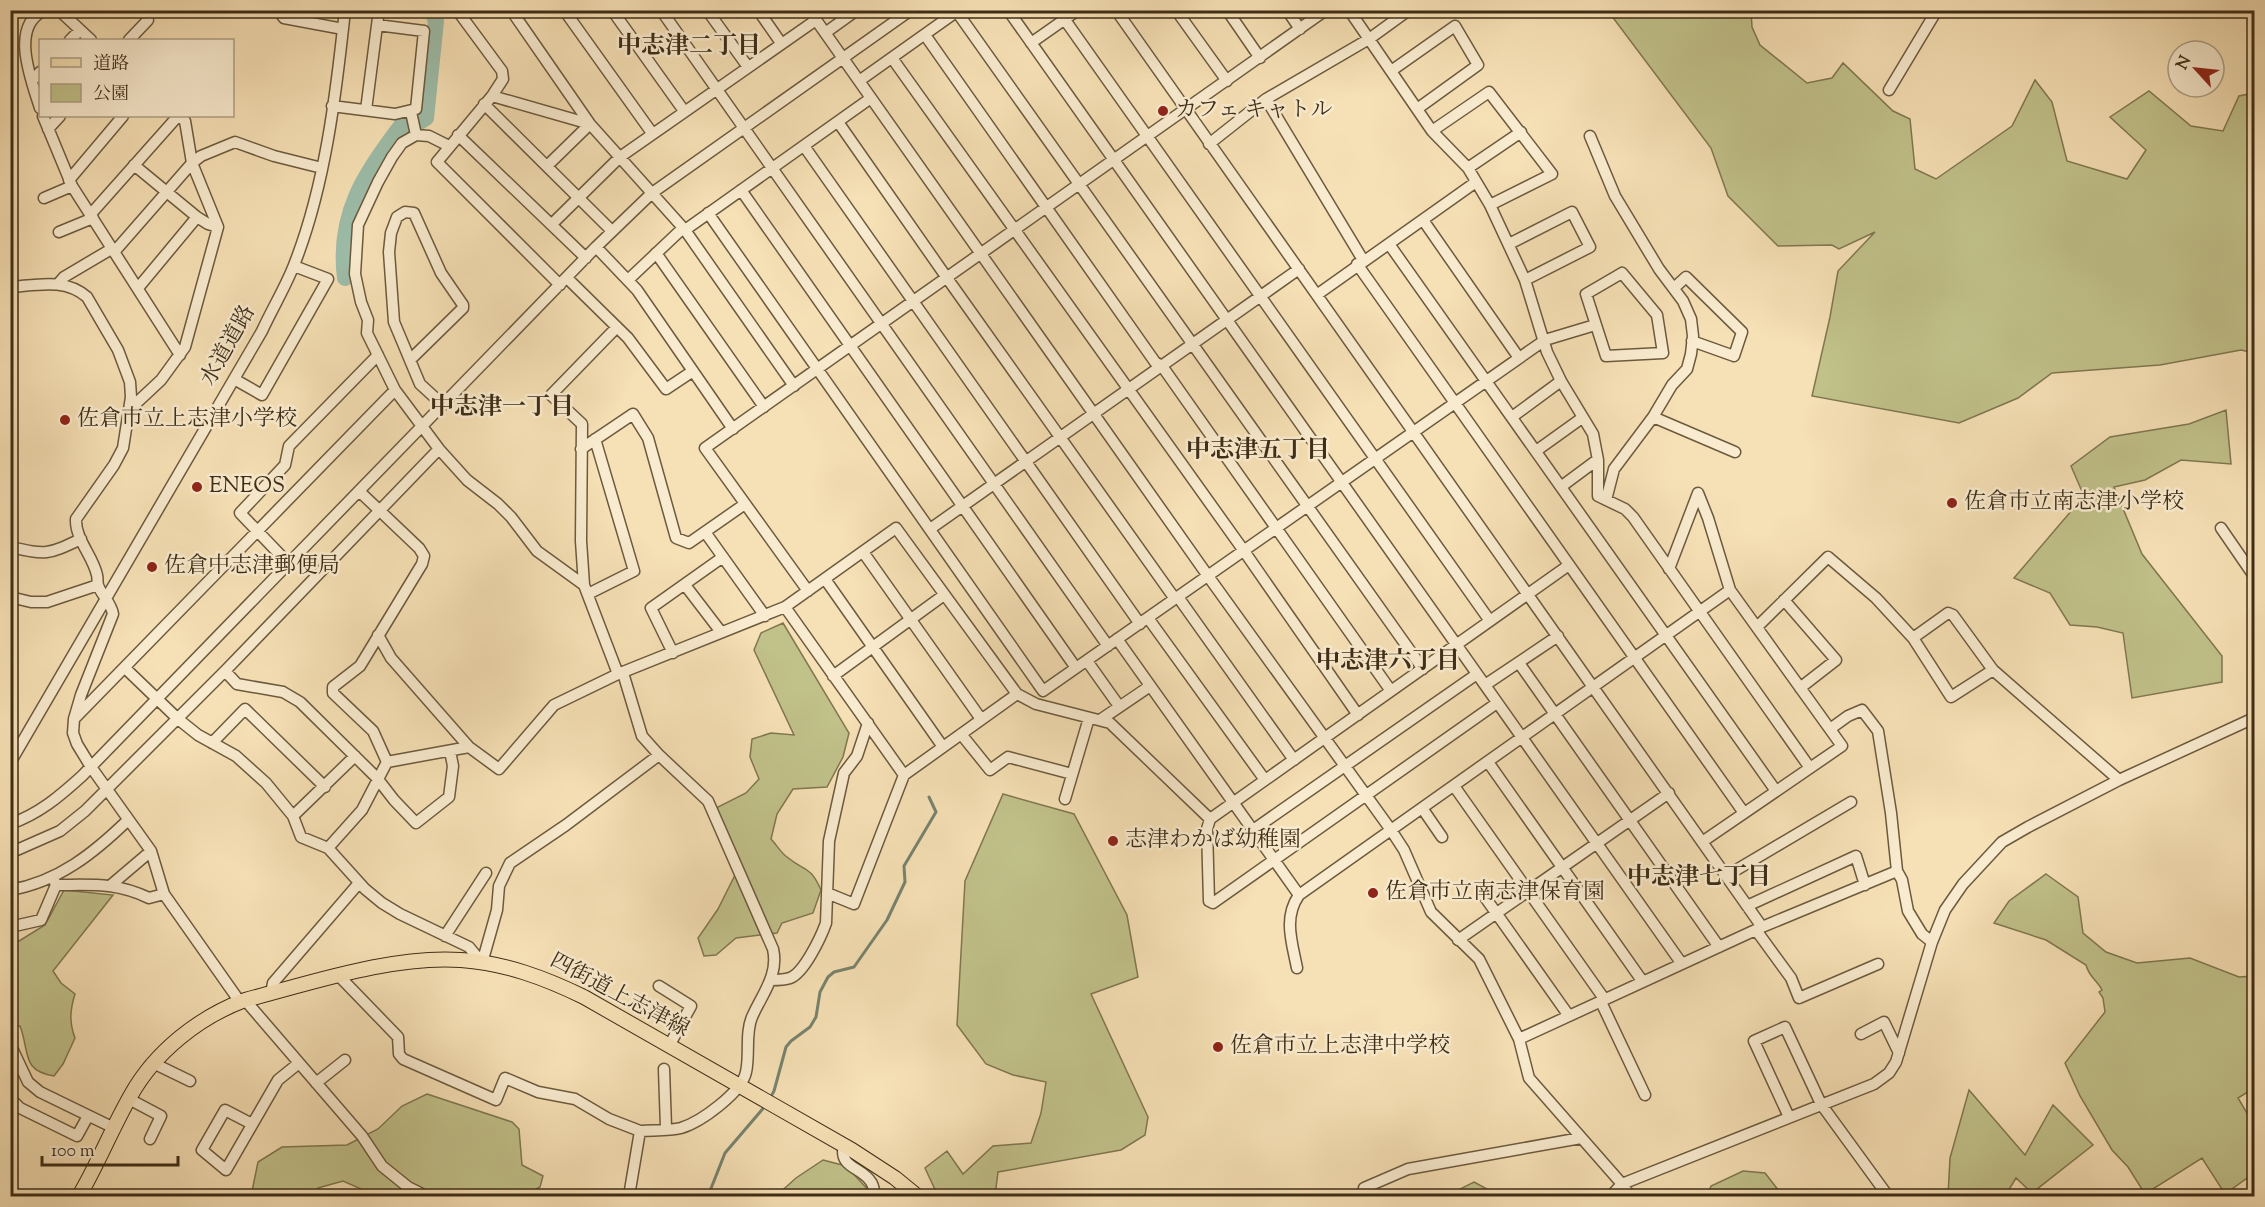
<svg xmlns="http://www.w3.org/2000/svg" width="2265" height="1207" font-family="'Sorts Mill Goudy','Noto Serif JP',serif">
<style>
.green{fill:#c1c18a;stroke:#807750;stroke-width:1.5}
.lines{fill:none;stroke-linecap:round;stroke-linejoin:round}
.stream{stroke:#77836f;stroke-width:3}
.river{stroke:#9dbda9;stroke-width:16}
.minor-casing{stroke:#6c5a3e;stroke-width:13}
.major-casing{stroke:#3e2d17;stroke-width:16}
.minor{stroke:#f9ebcf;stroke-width:10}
.major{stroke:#f6e0b5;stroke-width:14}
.poi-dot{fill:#8f2418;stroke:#f9ebcf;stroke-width:2}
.labels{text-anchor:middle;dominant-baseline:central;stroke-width:5;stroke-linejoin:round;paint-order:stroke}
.poi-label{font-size:22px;fill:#3e2d17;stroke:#f9ebcf;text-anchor:start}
.street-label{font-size:22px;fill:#3e2d17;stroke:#f9ebcf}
.neighbourhood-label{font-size:24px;font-weight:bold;fill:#3e2d17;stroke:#f9ebcf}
</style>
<rect width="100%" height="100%" fill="#f6e0b5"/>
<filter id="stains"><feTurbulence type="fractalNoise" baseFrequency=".00333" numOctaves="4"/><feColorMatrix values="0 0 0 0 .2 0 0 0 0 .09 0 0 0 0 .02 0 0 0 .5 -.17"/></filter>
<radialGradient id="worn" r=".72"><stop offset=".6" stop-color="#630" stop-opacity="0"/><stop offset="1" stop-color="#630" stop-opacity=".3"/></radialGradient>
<path class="green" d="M1608 11H1751L1752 27 1760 45 1807 83 1832 78 1843 63 1893 111 1910 119 1915 169 1936 179 2012 126 2035 80 2052 102 2067 161 2127 179 2146 150 2110 117 2149 91 2191 126 2223 131 2239 96 2254 93V353L2241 350 2160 365 2052 373 2018 398 1959 423 1812 396 1830 317 1838 271 1875 232 1839 249 1832 245 1778 246 1728 196 1711 148Z
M2226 410 2231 464 2181 460 2145 480 2114 487 2142 554 2222 656V682L2132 698 2123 633 2097 627 2070 625 2050 593 2014 578 2084 496 2071 466 2110 437 2189 424Z
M783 623 849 733 843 757 827 787 793 789 777 814 771 839C776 844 781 853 787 857 805 872 810 865 821 890L813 913 782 923 777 933 736 938 716 955 704 956 698 938 718 909 741 863 716 808 746 793 759 779 750 757 752 739 771 733 794 735 754 650 761 633Z
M1003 794 1074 814 1127 915 1138 977 1091 994 1148 1117 1145 1135 1121 1150 998 1172 995 1196H938L925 1168 947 1151 963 1174 993 1146 1031 1143 1041 1113 1046 1082 1013 1075 986 1064 957 1025 965 881Z
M2046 874 2078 897 2083 933 2106 952 2137 963 2190 958 2239 977 2254 976V1088L2238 1098 2254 1125V1173L2225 1194 2202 1158 2145 1194 2128 1167 2112 1150 2080 1096 2065 1063 2105 1012 2103 998 2099 992 2102 990C2097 980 2089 977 2086 965L2046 940 1994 923 2009 901Z
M64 890 113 895 53 971 61 983 75 994C70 1010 69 1022 75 1038L63 1064 54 1076C21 1071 30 1052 20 1026H11V946L45 925Z
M1969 1090 2025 1155 2053 1105 2093 1145 2032 1193 2016 1178 2005 1196H1948L1950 1158Z
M427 1094 512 1122 519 1129 522 1165 543 1176 540 1187 526 1195 377 1196 343 1181 318 1188 313 1196H251L258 1162 282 1147 347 1145 378 1129 402 1106Z
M823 1160 846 1166 874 1196H776L796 1178Z
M1743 1171 1765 1173 1783 1196H1707L1711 1186Z
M1474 1182 1489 1190 1496 1196H1455L1460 1189Z"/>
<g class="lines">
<path class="stream" d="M769 1100 774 1091 786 1047 791 1041 810 1027 816 1017 820 992 828 977 834 972 854 967 887 920 905 882 904 866 936 812 929 797
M708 1196 725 1153 766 1105"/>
<path class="river" d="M345 278C337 215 364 174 401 126L418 123 426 118 436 21 431 10"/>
<defs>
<path id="minor" d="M56 10 62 13 91 40
M278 10 284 18 343 29
M457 10 502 71 503 79 492 96
M511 10 590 124 685 230 794 386
M564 10 652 133
M612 10 684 111
M661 10 1108 646
M707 10 748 67
M758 10 781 43
M809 10 1208 576 1391 830 1404 850 1431 912 1479 959 1519 1039 1529 1078 1622 1184 1630 1196
M1008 10 1682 964
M1116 10 1762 927
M1176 10 1227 81
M1227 10 1260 58
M1287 10 1300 29
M1349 10 1432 131 1468 168 1490 205 1525 280 1547 352 1561 381 1593 434 1598 460V496L1625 509 1633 517 1810 768
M957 12 1423 669
M1065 20 1490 621
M825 33 857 10
M925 35 1155 362 1162 366 1391 691
M70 40 80 30
M129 40 148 20
M1031 43 1078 10
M892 58 1244 551 1358 715
M1391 71 1455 26 1478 65 1417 109
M32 81 40 72
M859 81 959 10
M1889 90 1937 10
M1266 99 1363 260
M484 104 612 231
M332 106 395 114 416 109 424 31 377 25
M40 108C32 82 8 24 46 10
M366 110 379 10
M411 112 416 135 429 136 449 146
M43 116 72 186 180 355
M838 122 947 278 1175 599
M48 129 60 116
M1432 131 1489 92 1552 174 1490 205
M416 135 402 143 392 157 378 182 358 225 355 274 361 302 368 320 367 333 395 390 439 449 467 480 498 504 511 517 537 551 584 585
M458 135 586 258
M1590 136 1615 196 1659 269 1683 301 1691 319 1693 336 1691 354 1687 369 1672 385 1653 417 1614 469 1606 500
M1209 144 1266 99 1369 39 1409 10
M804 146 1140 624
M134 165 197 217 208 224 218 227
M547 166 590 124 492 96 437 162 560 285
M1468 168 1521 132
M69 180 123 116
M741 190 1076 668
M44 198 72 186
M708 213 1043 691 1545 340 1595 325
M90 215 178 116
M1423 220 1519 358
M552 224 620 157 816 20
M685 230 871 98
M59 232 93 218
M1389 244 1776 791
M1509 244 1572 212 1590 247 1525 280
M596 247 637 290 733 429
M115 251 192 163 201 156 235 142 274 156 322 168
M656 253 764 407
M1357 264 1744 813
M1622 273 1657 315 1663 353 1606 356 1586 294Z
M567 278 628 338 666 389 693 371
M628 280 683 228
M58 284 64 277 113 248
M10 287C38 285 65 278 87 297L118 350 130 382 131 397 123 448 114 465 76 519C75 539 93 556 97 575 98 578 97 582 98 585 101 595 111 602 113 614L81 695 74 719 73 733 77 744 91 767 151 851 164 894 240 1002
M138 288 197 217
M1674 288 1686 277 1742 332 1734 356 1692 341
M1318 294 1476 182
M617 327 551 395 582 424 581 541 584 585 618 674
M411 359 463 308V305L441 273 414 213 405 212 397 217 391 233 389 252 394 322 420 384 443 405
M234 379 262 395 328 279 294 266
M130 409 161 380 185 347 218 227 192 163 185 121 178 116
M1512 417 1561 381
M1653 417 1735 452
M581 449 633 414 648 438 676 538 689 543 745 504
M1536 451 1582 418
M1562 486 1597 460
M2221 528 2254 576
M930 529 1299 269
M705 532 765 616
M10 547C47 555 47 555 81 539
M863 552 981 719
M288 563 240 513 285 465 289 446 378 355
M1669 569 1698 493 1708 518 1730 590 1842 746 1702 842
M825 579 943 747
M685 585 721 632
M808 591 705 448 1326 10
M588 594 634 571 595 439
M10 597 31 602H47L98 585
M1178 597 1294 760
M1784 600 1836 660 1800 688
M785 607 904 775 1017 694
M1148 618 1265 780
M1757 627 1828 557 1876 598 1913 638 1951 697 1993 670
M378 635 391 658 469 747 499 769 554 705 618 674 785 607 896 528 1017 694 1036 704 1110 723 1210 819
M1913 638 1948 613 1953 615 1993 670 2119 780
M1117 639 1299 895
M673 653 651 608 723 557
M1087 661 1119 706
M1519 663 1719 947
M125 668 178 719 198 735 236 756 266 783 293 816 301 837 328 848 365 889 382 903 400 914 469 947 482 963
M225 671 237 684 283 692 300 702 377 778 394 800 416 823 449 797 453 766 450 751
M623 673 642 736 659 755 708 801 773 949C779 975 762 994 752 1017 745 1033 750 1055 746 1072 742 1092 701 1122 681 1128 669 1131 653 1130 640 1131L629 1196
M833 676 944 595
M1485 685 1558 636
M1497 703 1213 903 1209 901 1207 829 1210 819 1569 565
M76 717 395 390
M1100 720 1150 686
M1830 729 1848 716 1862 710 1878 731 1891 813 1897 871 1902 880 1908 911 1922 934 1932 942
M961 734 990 770 1008 757 1072 774
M212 743 245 709 325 787
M387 762 469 747
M1488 762 1643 982
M10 763 262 331C272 309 285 288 294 265 325 187 336 95 345 10
M1454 786 1605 1000
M1065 799 1089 718
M1422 808 1442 837
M293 816 355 756
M10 824C39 814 60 796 82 776L596 247 652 193 911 10
M1253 830 1477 674
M328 848 362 810 387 762 373 731 333 693V687L360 666 422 564 424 556 419 548 359 491
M10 853 60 831 85 811 225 671 439 449
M1726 876 1851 802
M56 885C92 885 115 882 149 898L164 894
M111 885 151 851
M10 890C58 882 94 853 128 820
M827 893 854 904 904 775
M1482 893 1569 1016
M1747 906 1856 856 1865 885
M10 927 41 920 56 885 54 880
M1756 930 1791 978 1799 998 1878 964
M445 936 486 873
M1458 940 1669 793
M482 963 497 910 499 886 510 863 566 825 659 755
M1297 968C1292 942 1283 918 1299 895L1730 590
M339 976 398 1037 399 1054 403 1059 496 1100 505 1078 538 1092 575 1099 609 1119 640 1131
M771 980C777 980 784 980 790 978 804 973 821 937 826 923L829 841 844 773 857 756 868 723
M659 986 691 1006 669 1046
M271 993 273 983 359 883
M245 1000 362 1136 382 1166 408 1187 426 1196
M1601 1002 1645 1095
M1861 1034 1884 1022 1899 1053
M1519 1039 1762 927 1897 871
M10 1044 28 1082 40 1092 114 1128
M153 1063 190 1081
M664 1069 666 1128
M316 1083 345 1060
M10 1098 20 1108 77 1136 88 1116
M129 1099 161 1116 150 1139
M1789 1117 1754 1041 1785 1027 1821 1104 1888 1196
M252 1124 225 1110 202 1150 226 1170 278 1080 299 1063
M844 1145C838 1168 862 1167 871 1182 874 1186 874 1192 875 1196
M1364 1188 1408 1169 1581 1138
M1611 1196 1622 1184 1874 1084 1889 1073 1896 1062 1932 942 1945 910 1963 884 2002 842 2028 827 2119 780 2254 718"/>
<path id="major" d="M79 1196C98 1164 112 1128 131 1095 155 1052 199 1017 245 1000 311 983 393 955 461 960 505 963 545 978 584 997L852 1150 895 1178 917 1196"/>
</defs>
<use href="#minor" class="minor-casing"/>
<use href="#major" class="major-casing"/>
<use href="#minor" class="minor"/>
<use href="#major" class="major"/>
</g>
<g class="poi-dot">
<circle cx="1163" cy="111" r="6"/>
<circle cx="65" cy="420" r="6"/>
<circle cx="197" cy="487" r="6"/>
<circle cx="1952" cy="503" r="6"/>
<circle cx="152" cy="567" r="6"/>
<circle cx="1113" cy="841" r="6"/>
<circle cx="1373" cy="893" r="6"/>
<circle cx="1218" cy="1047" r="6"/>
</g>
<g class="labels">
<g class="poi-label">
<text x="1175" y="111">カフェ キャトル</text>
<text x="77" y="420">佐倉市立上志津小学校</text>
<text x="209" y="487">ENEOS</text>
<text x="1964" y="503">佐倉市立南志津小学校</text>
<text x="164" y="567">佐倉中志津郵便局</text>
<text x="1125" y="841">志津わかば幼稚園</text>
<text x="1385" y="893">佐倉市立南志津保育園</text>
<text x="1230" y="1047">佐倉市立上志津中学校</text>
</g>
<g class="street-label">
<text transform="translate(229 346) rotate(-61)">水道道路</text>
<text transform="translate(619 996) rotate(28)">四街道上志津線</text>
</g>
<g class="neighbourhood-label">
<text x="689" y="47">中志津二丁目</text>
<text x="502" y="408">中志津一丁目</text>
<text x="1258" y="451">中志津五丁目</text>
<text x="1388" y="662">中志津六丁目</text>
<text x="1699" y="878">中志津七丁目</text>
</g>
</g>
<rect width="2265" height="1207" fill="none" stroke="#f6e0b5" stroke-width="36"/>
<rect x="12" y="12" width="2241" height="1183" fill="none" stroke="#3e2d17" stroke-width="3"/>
<rect x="18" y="18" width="2229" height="1171" fill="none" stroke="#3e2d17" stroke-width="1.5"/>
<rect x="39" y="39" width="195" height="78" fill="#f9ebcf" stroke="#ae9f85" stroke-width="1.5"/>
<rect x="51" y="58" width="30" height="9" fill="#f6e0b5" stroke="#ae9f85" stroke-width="1.5"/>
<text x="93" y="69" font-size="18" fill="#3e2d17">道路</text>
<rect x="51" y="84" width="30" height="18" fill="#c1c18a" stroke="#ae9f85" stroke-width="1.5"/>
<text x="93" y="99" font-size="18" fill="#3e2d17">公園</text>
<g transform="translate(2196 69) rotate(297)"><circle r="28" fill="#f9ebcf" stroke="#ae9f85" stroke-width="1.5"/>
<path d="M0-4.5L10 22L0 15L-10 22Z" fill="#8f2418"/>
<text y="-9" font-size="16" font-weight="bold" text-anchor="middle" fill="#3e2d17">N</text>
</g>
<path d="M42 1156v9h136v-9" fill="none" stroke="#3e2d17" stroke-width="3"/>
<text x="51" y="1156" font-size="18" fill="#3e2d17" stroke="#f9ebcf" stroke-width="4.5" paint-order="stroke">100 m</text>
<rect width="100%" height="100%" filter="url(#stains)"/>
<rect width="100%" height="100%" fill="url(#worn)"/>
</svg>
